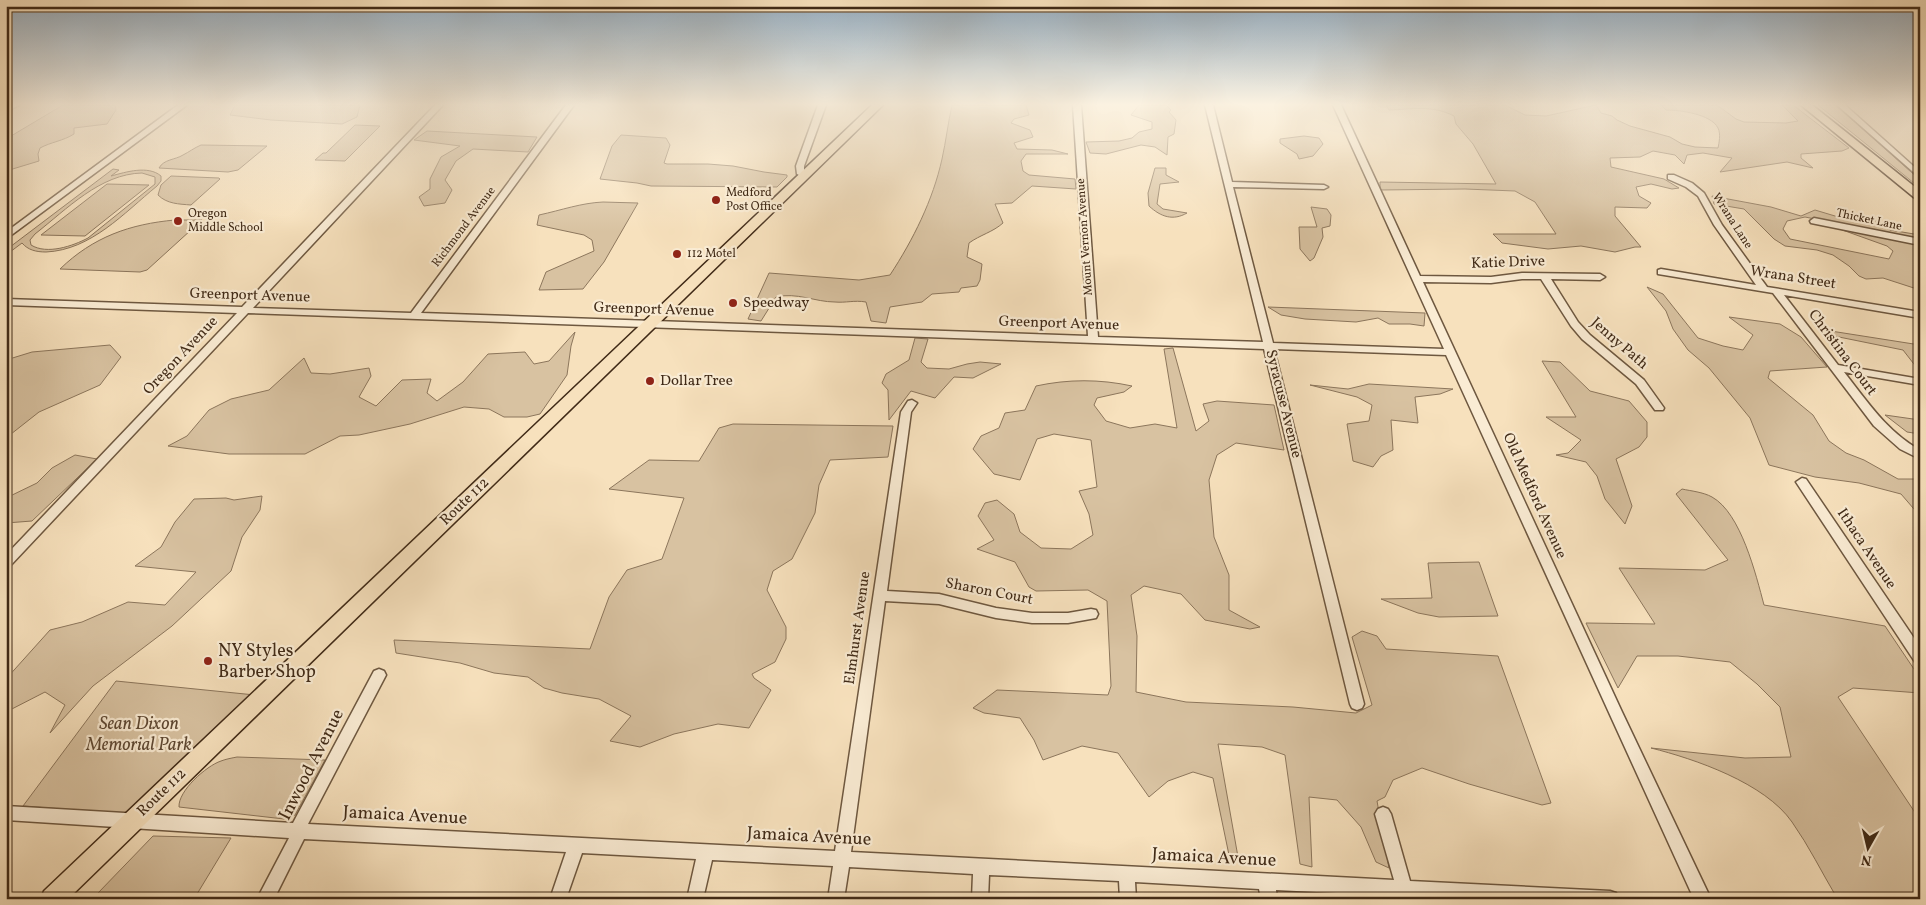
<svg xmlns="http://www.w3.org/2000/svg" width="1926" height="905" font-family="Vollkorn,serif">
<style>
.green{fill:#d8c2a1;stroke:#8c765c;fill-rule:evenodd}
.lines{fill:none;stroke-linecap:round;stroke-linejoin:round}
.minor-casing{stroke:#6e5840;stroke-width:3}
.major-casing{stroke:#402a17;stroke-width:3}
.minor{fill:#faecd4;fill-rule:evenodd}
.major{fill:#f7e1bd;fill-rule:evenodd}
.poi-dot{fill:#8f2418;stroke:#faecd4;stroke-width:2}
.labels{text-anchor:middle;dominant-baseline:central;stroke-width:4.5;stroke-linejoin:round;paint-order:stroke}
.far-poi-label{font-size:12px;fill:#402a17;stroke:#faecd4;text-anchor:start}
.far-street-label{font-size:12px;fill:#402a17;stroke:#faecd4}
.street-label{font-size:15px;fill:#402a17;stroke:#faecd4}
.poi-label{font-size:15px;fill:#402a17;stroke:#faecd4;text-anchor:start}
.near-poi-label{font-size:18px;fill:#402a17;stroke:#faecd4;text-anchor:start}
.near-park-label{font-size:18px;font-style:italic;fill:#5e4833;stroke:#faecd4}
.near-street-label{font-size:18px;fill:#402a17;stroke:#faecd4}
</style>
<rect width="100%" height="100%" fill="#f7e1bd"/>
<filter id="stains"><feTurbulence type="fractalNoise" baseFrequency=".004" numOctaves="4"/><feColorMatrix values="0 0 0 0 .2 0 0 0 0 .09 0 0 0 0 .02 0 0 0 .5 -.17"/></filter>
<radialGradient id="worn" r=".72"><stop offset=".6" stop-color="#630" stop-opacity="0"/><stop offset="1" stop-color="#630" stop-opacity=".3"/></radialGradient>
<path class="green" d="M63 105H115L116 110 107 124 74 128V134C63 141 51 142 40 148L38 154 39 161 6 171V139Z
M235 105H360L357 117 342 124 271 120 230 115Z
M952 105H1026L1029 115 1014 119 1011 123 1030 130 1033 137 1014 143 1017 149 1052 150 1068 154H1026L1021 161 1023 171 1029 175 1075 179 1076 189 1032 186 1012 203 995 204 1003 223C993 232 980 235 969 243L967 257 982 264 980 280 977 286 961 288 959 292 932 294 922 302 890 307 886 323 871 321 866 302C854 300 846 303 835 302 815 302 797 292 776 297L761 321 748 319 769 273 859 280 890 275C913 240 933 200 942 159 946 141 948 123 952 105Z
M1139 105H1166L1171 110 1169 112 1176 120 1174 134 1168 137 1167 155 1155 147 1141 145 1106 154 1090 153 1086 142 1119 141 1132 138 1139 132 1152 129V122L1131 115Z
M1386 105H1505L1525 115 1546 116 1596 105 1601 113 1612 116 1617 120 1630 126 1670 137 1682 144 1695 147 1718 148C1719 143 1721 134 1718 128 1711 114 1680 110 1666 110L1661 105H1717L1736 119 1744 122 1786 123 1798 121 1782 105H1793L1849 148 1842 151 1801 154V158L1813 168 1787 162 1720 172 1732 158 1703 153 1687 155 1684 164 1675 155 1653 151 1640 157 1610 158 1611 167 1664 179 1679 188 1672 189 1651 184 1636 187 1639 196 1651 203 1647 208 1615 207V216L1641 247H1635L1615 252 1581 246 1548 249 1502 243 1493 234H1556L1535 202 1515 191 1465 189 1380 190V182L1496 184 1473 144 1456 124 1454 116C1433 105 1412 109 1389 110Z
M1818 105H1836L1920 180V188Z
M355 125 380 126 345 161 315 160 323 153H326Z
M427 131 537 137 528 152 473 149 456 161 445 180 452 190 445 203 424 206 419 197 430 189V179L441 157 460 146 414 140Z
M621 135 666 138 670 145 664 163 667 164H708L733 166 764 172 787 175V177L777 187 651 186 637 183 600 179 612 146Z
M1304 136 1319 138 1323 144 1313 156 1299 159 1297 154 1280 143V139Z
M201 145 267 146 238 170 228 172 159 168C164 159 175 160 183 155 189 152 194 148 201 145Z
M1155 168H1166V175L1179 182 1160 184 1157 204 1163 209 1187 213C1173 221 1161 217 1149 206L1148 193Z
M113 169 119 170 111 176C126 172 148 165 161 176V181L157 186C124 213 91 250 46 252 36 252 28 250 22 243L6 255V250ZM142 173 155 177V184L88 238C73 246 47 255 31 245L30 240 35 234C67 209 100 174 142 173Z
M171 176 219 178 220 179 191 205C179 204 167 204 158 195L161 185Z
M107 184 149 185 85 236 41 235Z
M1712 196 1771 207 1801 216 1815 210 1845 219 1869 217 1882 224 1890 230 1920 235V240L1805 217 1787 221 1783 229 1790 239 1889 259 1893 251 1887 246 1834 227 1920 244V290L1883 278 1866 279 1859 276 1849 266 1833 255 1817 250 1785 246 1774 239 1744 209 1714 204Z
M603 202 638 203 604 262 583 289 539 290 546 272 594 251 592 240 584 235 537 225 539 215C562 210 581 203 603 202Z
M1311 207 1327 209 1331 215 1330 226 1322 228 1323 237 1314 258 1310 261 1300 249 1299 227H1317Z
M175 220H202L147 270 140 272 60 269C93 237 130 224 175 220Z
M1647 287 1663 294 1698 338 1723 346 1743 350 1753 335 1729 317 1780 324 1801 337 1827 367 1770 371 1768 378 1813 415 1829 441 1846 453 1864 460 1898 479H1920V516L1901 494 1859 483 1815 477 1769 465 1750 418 1709 368 1688 350 1673 329 1666 311Z
M1268 307 1425 313 1424 326 1410 324H1389L1378 318 1356 322 1305 319 1281 315Z
M1818 329 1920 345V354H1914L1917 368 1903 350 1834 336Z
M575 332 571 346 567 375 540 414 527 417H504L489 409 464 407 410 424 359 435 340 436 305 454H229L168 446 187 436 209 410 231 399 269 390 304 358 311 373 330 374 369 368 371 376 359 397 376 406 402 380 431 379 427 393 437 401 463 382 488 354 525 352 534 364 549 361Z
M915 338 928 339 921 362 927 368 949 369 967 364 980 362 1001 364 973 378 954 377 935 398 911 391 889 420 888 390 882 383 886 374 909 360Z
M110 345 121 357 100 385 39 412 6 438V360L32 352Z
M1173 348 1196 431 1209 421 1203 404 1217 401 1274 405 1284 450 1236 443 1217 455 1209 480 1214 537 1229 575V610L1260 627 1250 629 1205 620 1181 594 1144 586 1131 595 1137 636 1136 692 1186 702 1293 707 1356 713 1372 705 1352 637 1362 631 1377 636 1386 649 1498 656 1551 803 1542 805 1469 784 1422 768 1393 780 1385 797 1377 801 1389 868 1376 862 1361 827 1337 800 1309 797 1312 867 1300 864 1285 755 1262 747 1218 744 1238 857 1229 855 1213 778 1193 772 1168 781 1149 797 1118 753 1082 746 1043 760 1034 740 1020 718 984 713 973 708 997 690 1108 695 1111 686 1107 601 1088 590 1036 591 1029 587 1015 562 977 549 994 540 978 516 985 503 997 500 1014 514 1020 532 1041 548 1071 549 1093 535 1089 514 1079 491 1097 487 1091 440 1054 434 1037 439 1020 480 994 474 973 449 981 436 999 428 1005 413 1025 410 1036 386C1068 379 1100 379 1132 386L1124 392 1097 398 1094 405 1106 421 1130 428 1155 424 1177 428 1164 349Z
M1542 361 1560 362 1590 391 1629 401 1647 422V437L1639 447 1616 459 1632 506 1625 524 1605 499 1597 476 1586 462 1556 455 1568 453 1581 440 1546 417H1576Z
M1369 384 1453 389 1440 394 1415 397 1418 423 1391 420 1393 450 1381 456 1373 467 1353 461 1347 424 1369 421 1372 405 1357 397 1310 385 1348 389Z
M1885 415 1920 420V434L1907 432Z
M733 424 893 426 888 457 830 460 819 485 815 513 792 559 773 571 767 590 786 627V639L775 662 752 674 754 678 771 690 749 728 718 724 674 734 640 747 610 741 631 716 599 699 562 693 544 688 528 677 494 673 460 663 396 653 394 640 590 649 609 597 627 570 662 559 684 498 609 489 649 460 699 461 719 428Z
M75 455 97 459 32 521 6 523V498L37 483 52 468Z
M1682 489C1691 491 1703 492 1712 497 1741 513 1756 575 1764 605L1885 626 1920 678V693L1853 688 1838 697 1920 820V899L1837 898C1822 873 1809 846 1792 822 1765 783 1695 759 1651 748L1745 758 1791 757 1780 707 1757 684 1730 662 1678 656H1637L1618 688 1586 623 1655 624 1619 568 1705 570 1728 560 1676 494Z
M262 496 260 510 242 537 231 571 172 626 93 686 50 733 65 705 45 692 6 712V679L50 630 82 622 128 602 165 605 196 572 135 566 161 547 175 522 194 499 226 498 234 500Z
M1479 562 1498 616 1439 617 1418 613 1381 599 1432 598 1428 563Z
M116 681 255 695 126 814 23 806Z
M237 757 325 760 295 815 284 819 179 807C178 791 206 766 221 761 226 759 232 758 237 757Z
M153 836 231 838 194 899H99L98 893Z"/>
<g class="lines">
<defs>
<path id="minor" d="M10 105H19L6 112V107Z
M178 105H187L6 239V232Z
M435 105H443L253 308 411 313 566 105H574L421 313 1088 336 1073 105H1081L1098 337 1263 342 1205 105H1213L1232 182 1324 185 1328 187 1324 189 1233 187 1273 343 1444 349 1333 105H1341L1420 276 1491 277 1522 273 1600 274 1605 277 1600 280 1551 279 1578 322 1590 335 1644 380 1664 408 1663 410H1655L1636 384 1582 339 1571 326 1541 279H1522L1491 283 1423 282 1622 712 1711 899H1694L1446 355 1274 349 1364 704 1362 708 1357 710 1352 708 1350 704 1264 349 248 313 10 566 6 568V555L237 313 6 305V299L242 307Z
M818 105H826L804 166V171L809 176 805 178 797 174 796 166Z
M1837 105H1845L1920 172V178Z
M1668 175H1674L1692 183 1704 193 1722 225 1767 287 1920 312V318L1784 295 1838 365 1920 379V385L1844 372C1867 401 1887 432 1920 450V459L1900 449 1874 426 1773 293 1658 274V270L1661 269 1756 285 1714 225 1698 196 1686 187 1668 179Z
M1814 218 1920 239V245L1811 223 1810 221Z
M912 400 917 403 911 412 887 591 939 594 996 608 1032 613H1068L1091 609 1096 610 1098 614 1096 618 1068 623H1032L996 618 939 604 885 601 851 852 1394 880 1375 814 1378 809 1383 807 1388 809 1391 814 1410 881 1610 891 1616 893 1618 899H1451L1415 897V899H1399L1398 896 1276 890 1277 899H1261L1259 889 1135 882 1136 899H1120L1119 881 989 875 988 899H972L973 874 849 867 844 899H828L833 866 712 860 703 899H687L696 859 582 853 566 899H550L566 852 304 839 274 899H257L289 838 6 820V806L293 823 374 671 379 669 384 671 386 675 308 824 835 851 901 412 908 401Z
M1802 478 1806 479 1920 647V664L1915 662 1798 485 1796 482Z"/>
<path id="major" d="M872 105H883L68 899H41L44 891Z
M1801 105H1812L1920 191V200L1916 199Z"/>
</defs>
<use href="#minor" class="minor-casing"/>
<use href="#major" class="major-casing"/>
<use href="#minor" class="minor"/>
<use href="#major" class="major"/>
</g>
<linearGradient id="sky" x2="0" y2="1"><stop stop-color="#95adc0"/><stop offset="0.45" stop-color="#fbf2e1"/><stop offset="1" stop-color="#fbf2e1" stop-opacity="0"/></linearGradient>
<rect width="1926" height="232" fill="url(#sky)"/>
<g class="poi-dot">
<circle cx="716" cy="200" r="5"/>
<circle cx="178" cy="221" r="5"/>
<circle cx="677" cy="254" r="5"/>
<circle cx="733" cy="303" r="5"/>
<circle cx="650" cy="381" r="5"/>
<circle cx="208" cy="661" r="5"/>
</g>
<g class="labels">
<g class="far-poi-label">
<text x="726" y="193">Medford<tspan x="726" dy="14">Post Office</tspan></text>
<text x="188" y="214">Oregon<tspan x="188" dy="14">Middle School</tspan></text>
<text x="687" y="254">112 Motel</text>
</g>
<g class="far-street-label">
<text transform="translate(1869 220) rotate(12)">Thicket Lane</text>
<text transform="translate(1732 221) rotate(57)">Wrana Lane</text>
<text transform="translate(464 227) rotate(-53)">Richmond Avenue</text>
<text transform="translate(1085 237) rotate(-94)">Mount Vernon Avenue</text>
</g>
<g class="street-label">
<text transform="translate(1508 263) rotate(-2)">Katie Drive</text>
<text transform="translate(1793 278) rotate(9)">Wrana Street</text>
<text transform="translate(250 296) rotate(2)">Greenport Avenue</text>
<text transform="translate(654 310) rotate(2)">Greenport Avenue</text>
<text transform="translate(1059 324) rotate(2)">Greenport Avenue</text>
<text transform="translate(1619 344) rotate(41)">Jenny Path</text>
<text transform="translate(1842 353) rotate(53)">Christina Court</text>
<text transform="translate(181 356) rotate(-47)">Oregon Avenue</text>
<text transform="translate(1283 404) rotate(76)">Syracuse Avenue</text>
<text transform="translate(1534 496) rotate(66)">Old Medford Avenue</text>
<text transform="translate(465 502) rotate(-44)">Route 112</text>
<text transform="translate(1866 549) rotate(56)">Ithaca Avenue</text>
<text transform="translate(989 592) rotate(11)">Sharon Court</text>
<text transform="translate(858 628) rotate(-82)">Elmhurst Avenue</text>
<text transform="translate(162 793) rotate(-44)">Route 112</text>
</g>
<g class="poi-label">
<text x="743" y="303">Speedway</text>
<text x="660" y="381">Dollar Tree</text>
</g>
<g class="near-poi-label">
<text x="218" y="651">NY Styles<tspan x="218" dy="21">Barber Shop</tspan></text>
</g>
<g class="near-park-label">
<text x="139" y="724">Sean Dixon<tspan x="139" dy="21">Memorial Park</tspan></text>
</g>
<g class="near-street-label">
<text transform="translate(312 765) rotate(-63)">Inwood Avenue</text>
<text transform="translate(405 816) rotate(3)">Jamaica Avenue</text>
<text transform="translate(809 837) rotate(3)">Jamaica Avenue</text>
<text transform="translate(1214 858) rotate(3)">Jamaica Avenue</text>
</g>
</g>
<rect width="1926" height="905" fill="none" stroke="#f7e1bd" stroke-width="25"/>
<rect x="8" y="8" width="1911" height="890" fill="none" stroke="#402a17" stroke-width="2.5"/>
<rect x="12" y="12" width="1901" height="880" fill="none" stroke="#402a17"/>
<g transform="translate(1868 848) rotate(188)" stroke="#faecd4" stroke-width="4" paint-order="stroke">
<path d="M0-4L9 19L0 12L-9 19Z" fill="#402a17"/>
<text y="-8" font-size="14" font-weight="bold" text-anchor="middle" fill="#402a17">N</text>
</g>
<rect width="100%" height="100%" filter="url(#stains)"/>
<rect width="100%" height="100%" fill="url(#worn)"/>
</svg>
